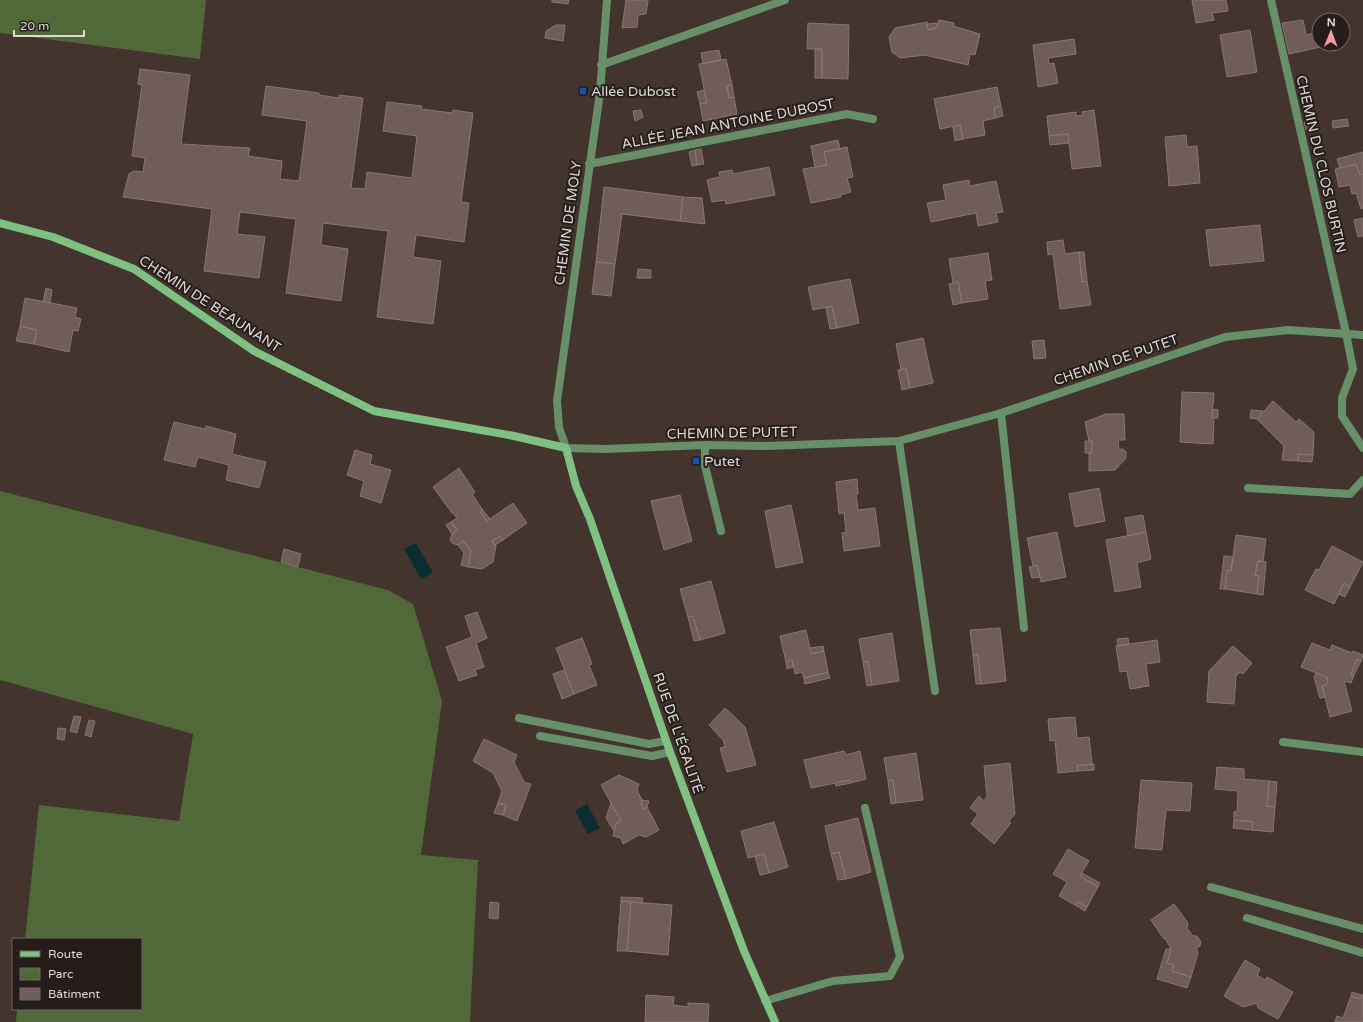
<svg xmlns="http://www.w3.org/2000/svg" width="1363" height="1022" font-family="'Varela Round',sans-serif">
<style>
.green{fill:#516838}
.water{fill:#0a2e30}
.building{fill:#705d5a;stroke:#897571}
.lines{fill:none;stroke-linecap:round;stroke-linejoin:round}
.lane{stroke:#678f69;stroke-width:8}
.street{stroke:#678f69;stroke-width:8}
.secondary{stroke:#7fc083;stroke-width:8}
.transit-dot{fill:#1a4fb4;stroke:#241d1a;stroke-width:1.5}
.labels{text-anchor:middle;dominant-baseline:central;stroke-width:4;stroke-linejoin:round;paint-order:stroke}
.poi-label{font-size:14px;fill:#e1d7d3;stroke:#241d1a;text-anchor:start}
.street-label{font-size:14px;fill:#e1d7d3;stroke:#241d1a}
</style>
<rect width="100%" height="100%" fill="#43342d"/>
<path class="green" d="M0 0H206L200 59 0 33Z
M0 491 388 590 413 604 442 701 421 855 478 860 470 1022H16L17 1009H141V939H25L39 805 179 821 193 734 0 680Z"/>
<path class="water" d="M416 543 433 573 421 579 404 549Z
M587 804 600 828 588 834 575 811Z"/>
<path class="building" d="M552 0H569L568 4 552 2Z
M626 0H648L646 14 638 15 637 27 622 28Z
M1192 0H1226L1228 11 1212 13 1214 20 1196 23Z
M939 20 954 23 953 26 980 34 975 55 970 54 968 65 925 55 900 58 892 52 889 37 895 28 927 22 928 30 936 28Z
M1303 20 1306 35 1319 32V44H1324L1325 46 1289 54 1282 23Z
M808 23 849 25 848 79 822 78V49H807Z
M938 23 936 28 928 30 927 24Z
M556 25H565L563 41 545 38 546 31Z
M1250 30 1257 72 1227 77 1220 35Z
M1074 39 1076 54 1048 58 1049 64 1054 63 1058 83 1038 87 1033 45Z
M815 49H822V78H815Z
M719 50 721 60 703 64 701 53Z
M726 59 732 85 727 86 729 98 734 97 737 114 703 121 700 104 707 103 699 64Z
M140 69 190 75 181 144 250 148 248 156 282 161 280 179 299 181 307 121 262 115 266 86 319 93V95L339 98V95L363 98 351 188 365 189 367 172 412 178 417 136 383 131 387 102 422 106 421 109 452 113 453 110 473 113 461 202 469 203 464 242 416 235 413 257 441 261 433 324 377 317 388 231 323 223 321 245 348 249 341 301 286 293 296 219 240 212 237 234 265 237 259 278 204 271 212 209 123 197 129 174 134 171 143 172 145 158 132 156 142 85 138 84Z
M732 85 734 97 729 98 727 86Z
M997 87 1001 106 994 108 995 118 983 121 985 135 963 139 960 125 940 129 934 99Z
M704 90 707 103 700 104 697 92Z
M1001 106 1003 116 995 118 994 108Z
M641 110 643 117 635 121 633 111Z
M1094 110 1101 166 1072 169 1068 134 1049 136 1047 116 1076 112V116L1083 115 1082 112Z
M1315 119 1317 127 1306 130 1304 122Z
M1347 119 1349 126 1333 128 1332 121Z
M960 125 963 139 955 141 953 127Z
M1068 134 1069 143 1050 145 1049 136Z
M1186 135 1187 147 1197 146 1200 183 1169 186 1165 137Z
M838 140 840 149 824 152 827 165 815 167 811 146Z
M847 147 853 177 847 178 851 192 840 195 841 197 811 203 803 169 827 165 824 152Z
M701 149 704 164 697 165 695 150Z
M695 150 697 165 692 166 689 152Z
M1363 152V174L1360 175 1356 164 1340 168 1337 159Z
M1356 164 1360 175 1363 174V208L1361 209 1356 193 1352 194 1350 185 1339 187 1335 169Z
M769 167 775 195 726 204 725 200 712 202 707 180 720 177 719 172 732 170 733 174Z
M969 180 970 186 996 181 1003 212 996 213 998 222 978 226 976 213 931 222 927 203 946 200 943 185Z
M604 187 683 197 680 221 622 214 615 264 596 262Z
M683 197 702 198 705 224 680 221Z
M1363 218V236L1358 237 1354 220Z
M1260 225 1264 261 1210 266 1206 230Z
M1063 240 1065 254 1079 252 1082 282 1087 281 1091 305 1060 309 1053 254 1048 255 1047 242Z
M1079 252H1084L1087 281 1082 282Z
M988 253 992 280 985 281 988 299 962 303 958 282 953 283 949 259Z
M596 262 615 264 611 296 592 294Z
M638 269 651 270V278H637Z
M850 279 859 323 837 328 832 306 813 310 808 287Z
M958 282 962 303 953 305 949 284Z
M46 288 52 290 50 303 43 302Z
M25 298 77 308 75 317 81 319 78 331 73 330 69 352 34 344 37 330 20 326Z
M832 306 837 328 830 329 826 308Z
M20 326 37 330 34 344 16 341Z
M923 338 933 383 910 388 906 368 901 369 896 344Z
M1044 340 1046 358 1034 359 1032 341Z
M906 368 910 388 902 390 898 370Z
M1182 392 1214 393 1212 418H1214L1213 444 1180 442Z
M1273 401 1296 422 1299 419 1314 432 1313 455 1298 454V461L1282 460 1284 446 1257 419Z
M1213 409 1218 410V418H1212Z
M1251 410 1263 411 1257 419 1250 418Z
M1106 414H1124L1125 440H1118L1119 449H1123L1126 452V458L1115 470 1089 471V453H1092V441H1089L1085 422Z
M174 422 205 429 206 426 236 434 232 454 266 462 259 488 226 480 229 465 198 457 195 467 164 460Z
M1085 441H1092V453H1085Z
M355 450 372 455 370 464 391 470 381 503 360 496 364 481 347 475Z
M1298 454 1313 455 1312 462 1298 461Z
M459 468 475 492 472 494 482 509 481 513 487 521 513 503 527 523 503 540 500 536 492 541 496 546 493 562 482 569 468 567 471 551 463 541 458 545 452 543 450 540 452 534 457 530 451 522 457 518 453 513H452L433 487Z
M857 479 858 494H856L858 510 875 508 880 546 844 551 842 533 846 532 844 512 839 514 836 482Z
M1099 488 1105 521 1075 527 1069 494Z
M680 495 692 541 664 550 651 501Z
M791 505 803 562 776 568 765 511Z
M482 509 490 519 487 521 481 513Z
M1143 515 1146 532 1128 536 1125 518Z
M451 522 457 530 452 534 446 525Z
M1057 532 1066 577 1041 582 1037 565 1033 566 1027 538Z
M1146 532 1151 559 1137 563 1141 587 1115 592 1106 540Z
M1236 535 1266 539 1263 561H1258L1255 575 1259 576 1257 594 1225 589 1227 570 1231 571Z
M500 536 503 540 495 545 492 541Z
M463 541 471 551 468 567 461 565 464 553 458 545Z
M1332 546 1363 562 1350 587 1344 583 1334 604 1305 590 1316 569 1319 570Z
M284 549 301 554 298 567 281 562Z
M1224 556 1233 557 1231 571 1227 570 1225 589H1220Z
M1258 561 1266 562 1263 595 1257 594 1259 576 1255 575Z
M1037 565 1040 577 1032 578 1029 567Z
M711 581 725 633 700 640 693 616 688 617 680 589Z
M1344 583 1350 587 1345 597 1339 594Z
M477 612 487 638 476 643 484 667 475 670 477 675 459 681 446 647 472 637 465 616Z
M693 616 700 640 694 641 688 617Z
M1000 628 1006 681 981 684 978 655H973L970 630Z
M806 630 811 654 824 651 828 672 804 678 802 672 795 674 792 660 786 662 780 636Z
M892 633 899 681 872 685 868 661 863 662 859 639Z
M582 638 592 664 589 665 597 685 574 694 556 648Z
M1128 638 1129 644 1118 646 1117 639Z
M1157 640 1160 662 1146 664 1149 686 1130 689 1127 671 1120 672 1116 646Z
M1312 643 1330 650 1332 645 1352 653 1353 651 1363 655 1361 661 1357 659 1351 674 1354 675 1351 683 1344 681 1352 711 1330 717 1322 686 1326 685 1328 682 1327 677 1301 667Z
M823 646 824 651 811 654 810 648Z
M1233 646 1252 663 1243 674 1240 672 1236 676 1234 704 1207 702 1209 671Z
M973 655H978L981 684H976Z
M1357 659 1361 661 1354 675 1351 674Z
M792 660 793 667 787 669 786 662Z
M868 661 872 685 867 686 863 662Z
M564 670 574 694 562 699 553 674Z
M828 672 830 678 805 684 804 678Z
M1316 673 1327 677 1328 682 1326 685 1322 686 1325 697 1320 698 1314 677Z
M725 708 745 727 756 765 727 772 720 748 725 747 723 740 709 725Z
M74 716 81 717 77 733 70 731Z
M1075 717 1077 738 1089 737 1092 764 1077 766 1078 771 1058 773 1055 740 1050 741 1048 719Z
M89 720 95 721 91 737 85 735Z
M58 728 66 729 64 740 57 739Z
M484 739 517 755 514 762 524 782 531 784 517 821 503 815 506 805 498 803 502 791 493 773 473 761Z
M844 751 846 755 860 751 866 779 851 783 850 780 811 788 804 760Z
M916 753 923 800 896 803 893 780 888 781 884 758Z
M1010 763 1015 814 1009 821 1011 823 994 844 971 824 978 814 970 808 979 796 984 801 987 796 984 766Z
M1094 764V770L1078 771 1077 766Z
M1217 767 1244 769V779L1269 781 1267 806 1275 807 1273 832 1252 830 1253 822 1234 820V812L1237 811 1238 791 1215 789Z
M619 775 639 784 637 790 642 800 641 804 643 809 647 807 659 830 646 837 639 835 623 844 621 838 613 836 616 824 621 821 601 785Z
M850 780 851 783 836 786 835 783Z
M893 780 896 803 891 804 888 781Z
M1141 780 1192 783 1190 811 1166 810 1162 850 1135 848Z
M1269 781 1277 782 1275 807 1267 806Z
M642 800 649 801 647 807 643 809 641 804Z
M498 803 506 805 503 815 494 813Z
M611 803 621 821 616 824 614 831 606 818Z
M858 818 871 872 846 879 839 852 831 854 825 826Z
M1234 820 1253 822 1252 830 1233 828Z
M774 822 788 867 769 873 764 854 748 858 741 831Z
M1068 849 1089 861 1080 876 1098 887 1087 907 1078 902 1075 905 1059 896 1067 882 1053 874Z
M839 852 846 879 838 880 831 854Z
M764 854 769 873 760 875 755 856Z
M1082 873 1100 883 1098 887 1080 876Z
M621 897 643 898 642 903 621 901Z
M621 901 631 902 627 951H617Z
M490 902 499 903 498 919 489 918Z
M631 902 672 905 668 955 627 951Z
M1078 902 1087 907 1085 911 1075 905Z
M1174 904 1188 923 1187 928 1193 936H1197L1201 942 1200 946 1196 948 1198 953 1191 977 1172 971 1174 965 1167 963 1171 949 1165 938 1164 939 1151 920Z
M1166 949H1171L1167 963 1174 965 1172 971 1191 977 1187 988 1157 979Z
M1245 960 1260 969 1257 975 1265 980 1267 977 1293 992 1278 1019 1258 1008 1257 1003 1243 1007 1224 996Z
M1352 992 1362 995 1360 999 1351 996Z
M646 995 674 997 673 1005 688 1007V1003L709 1004 708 1022H645Z
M1362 995H1363V1022H1335L1337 1016 1343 1018 1351 996 1360 999Z"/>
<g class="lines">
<path class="lane" d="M1001 413 1024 628
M705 445V466L721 531
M519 718 649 744 666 741
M540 736 652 756 670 752
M1211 887 1363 929
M765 1001 833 981 890 976 900 957 865 808"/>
<path class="street" d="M607 0 600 92 557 401 559 427 566 448 606 449 705 445 767 446 899 441 1001 413 1225 337 1288 330 1363 335
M1271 0 1346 333 1353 369 1342 398V416L1363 448
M601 65 785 0
M589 164 847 114 873 119
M899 441 935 691
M1248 488 1350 494 1363 480
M1283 742 1363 752
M1247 918 1363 953"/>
<path class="secondary" d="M0 223 53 237 134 269 254 351 374 411 514 436 566 448 576 486 590 519 670 752 744 951 775 1022"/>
</g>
<g class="transit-dot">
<rect x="579" y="87" width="8" height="8" rx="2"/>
<rect x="692" y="457" width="8" height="8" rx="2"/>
</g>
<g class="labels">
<g class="poi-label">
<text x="591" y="91">Allée Dubost</text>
<text x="704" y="461">Putet</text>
</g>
<g class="street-label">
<text transform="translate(728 124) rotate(-11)">ALLÉE JEAN ANTOINE DUBOST</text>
<text transform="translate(1321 164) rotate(77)">CHEMIN DU CLOS BURTIN</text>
<text transform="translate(568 223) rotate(-82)">CHEMIN DE MOLY</text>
<text transform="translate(210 304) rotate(33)">CHEMIN DE BEAUNANT</text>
<text transform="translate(1116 360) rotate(-19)">CHEMIN DE PUTET</text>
<text transform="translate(732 433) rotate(-1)">CHEMIN DE PUTET</text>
<text transform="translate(678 733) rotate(71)">RUE DE L'ÉGALITÉ</text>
</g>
</g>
<rect x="12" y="938" width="130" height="72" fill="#241d1a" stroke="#706764"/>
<rect x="20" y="951" width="20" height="6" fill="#7fc083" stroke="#706764"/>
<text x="48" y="958" font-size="12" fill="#e1d7d3">Route</text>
<rect x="20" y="968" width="20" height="12" fill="#516838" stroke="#706764"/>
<text x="48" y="978" font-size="12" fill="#e1d7d3">Parc</text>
<rect x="20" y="988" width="20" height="12" fill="#705d5a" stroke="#706764"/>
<text x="48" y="998" font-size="12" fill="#e1d7d3">Bâtiment</text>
<g transform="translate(1331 32) rotate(1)"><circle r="19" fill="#241d1a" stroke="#706764"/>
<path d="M0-3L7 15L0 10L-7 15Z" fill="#f49aa4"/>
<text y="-6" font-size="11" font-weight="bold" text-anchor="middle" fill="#e1d7d3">N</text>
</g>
<path d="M14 30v6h70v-6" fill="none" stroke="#e1d7d3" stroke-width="2"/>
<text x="20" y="30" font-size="12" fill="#e1d7d3" stroke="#241d1a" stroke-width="3" paint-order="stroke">20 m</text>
</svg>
